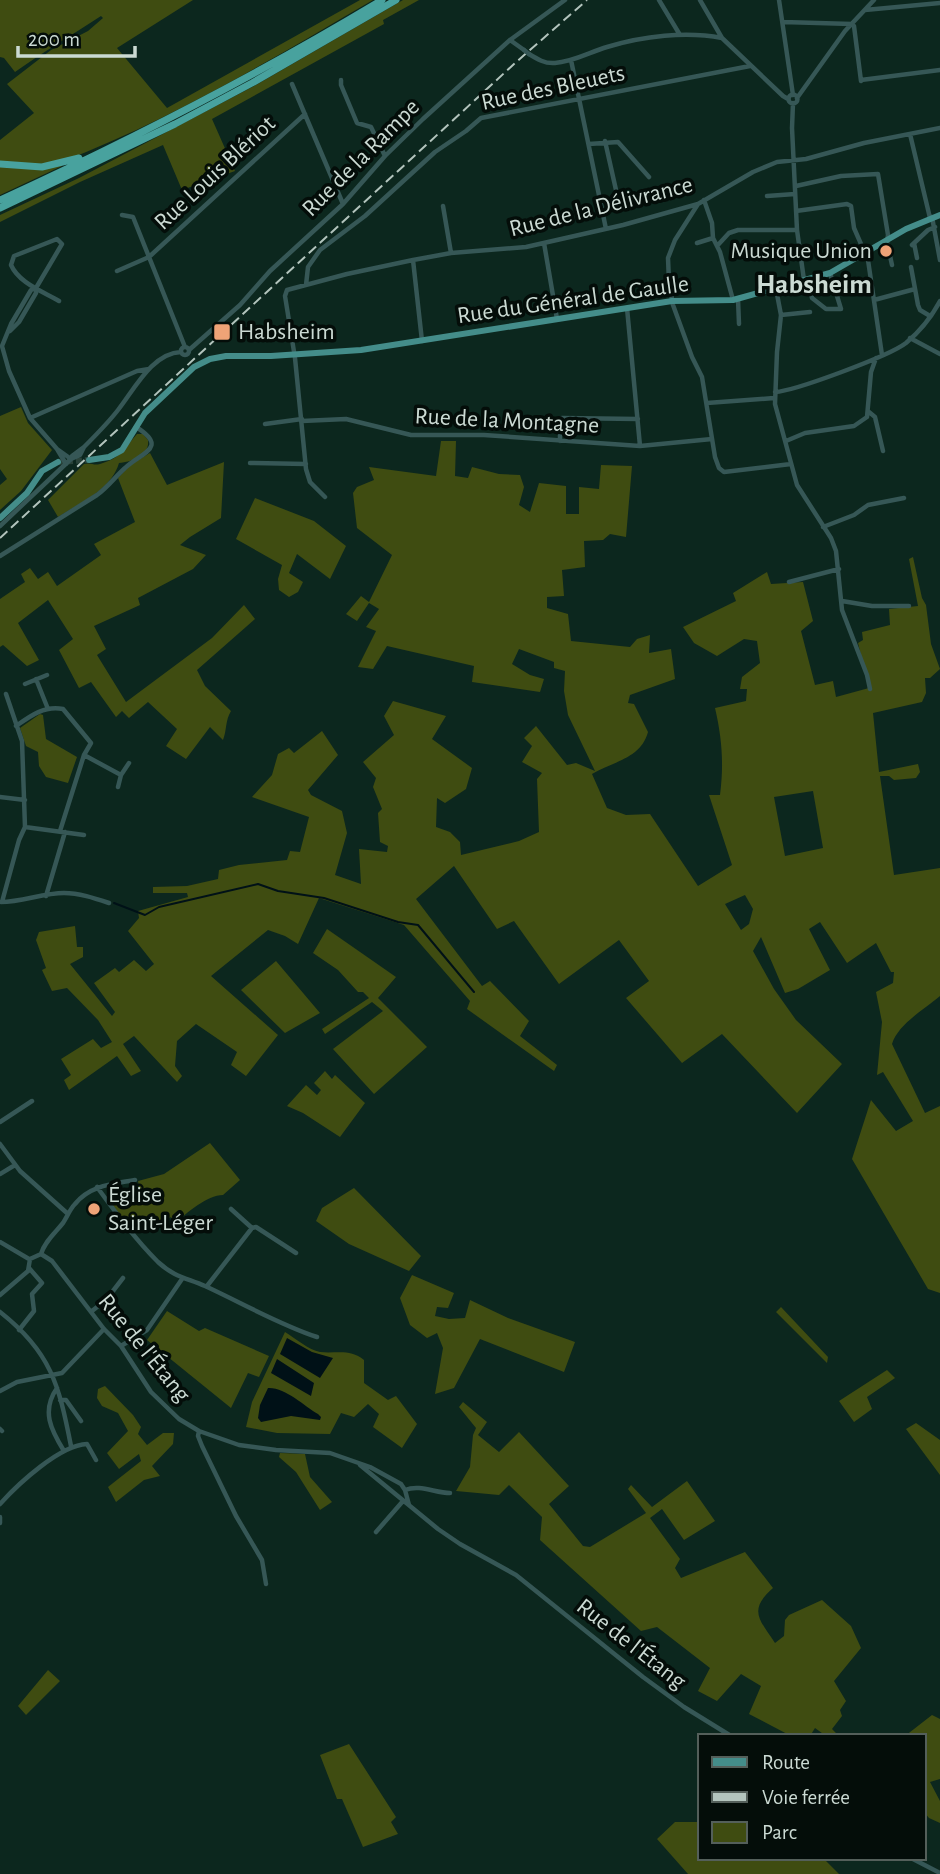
<svg xmlns="http://www.w3.org/2000/svg" width="940" height="1874" font-family="'Alegreya Sans',sans-serif">
<style>
.green{fill:#3f4c11;fill-rule:evenodd}
.water{fill:#001117}
.lines{fill:none;stroke-linecap:round;stroke-linejoin:round}
.stream{stroke:#001117;stroke-width:2}
.major-tunnel{stroke:#294239;stroke-width:6;stroke-dasharray:6 3;stroke-linecap:butt}
.minor{stroke:#365756;stroke-width:4.5}
.major{stroke:#448d8a;stroke-width:6}
.highway{stroke:#48a29e;stroke-width:7}
.rail{stroke:#b3c4bd;stroke-width:2;stroke-dasharray:10 5;stroke-linecap:butt}
.minor-bridge{stroke:#365756;stroke-width:4.5}
.poi-dot{fill:#efa377;stroke:#040d09;stroke-width:2.5}
.labels{text-anchor:middle;dominant-baseline:central;stroke-width:7;stroke-linejoin:round;paint-order:stroke}
.street-label{font-size:24px;fill:#cbdad3;stroke:#040d09}
.poi-label{font-size:24px;fill:#cbdad3;stroke:#040d09;text-anchor:start}
.quarter-label{font-size:28px;font-weight:bold;fill:#cbdad3;stroke:#040d09}
</style>
<rect width="100%" height="100%" fill="#0c271e"/>
<path class="green" d="M0 0H193L117 48 167 108 360 0H373C272 59 171 120 61 162L62 166 0 195V140L34 113 7 84 51 50 88 31 103 18 101 16C72 35 43 52 15 72L4 58 0 57Z
M403 0H419L383 20 384 24 212 119 235 171 182 190 163 145 80 182 0 222V215L79 178 256 85Z
M21 407 28 423 52 450 21 491 0 510V485L7 479 0 469V416Z
M137 434H143L148 440C150 455 133 462 119 463 111 490 81 502 58 517L48 500 84 464C92 462 93 466 100 464 121 458 124 449 137 434Z
M441 441H456L455 476 468 478 472 467 499 474 520 475 524 487 519 505 530 512 539 483 566 486V514H579V487L599 489 601 465 632 466 626 537 610 534 603 540 584 541 585 567 562 570 564 596 547 597V608L568 614 571 641 630 647 637 639 650 635 649 653 671 649 675 679 630 695 628 703 634 704 648 732C641 758 615 761 592 774L607 808 626 815 650 814 698 886 732 865 709 795H720C724 764 722 738 715 708L746 701 747 689H740L742 677 760 663 757 641 744 639 717 656 694 643 683 627 736 601 733 593 767 572 771 584 803 582 813 621 801 631 815 685 833 681 836 697 869 688 858 643 863 640 862 632 890 625 889 609 918 606 909 559 913 557 922 598 926 605 931 644 940 669 930 678H925L926 693 922 702 873 713 879 772 918 764 920 772 916 778 894 780 889 776H880L894 875 940 868V996C925 1009 898 1024 892 1044L925 1113 940 1106V1293L928 1289 852 1159 871 1100 896 1131 913 1121 883 1072 877 1075 882 1022 876 992 893 983 894 972H891L876 943 847 963 820 922 809 929 830 970 798 989 785 993 761 937 753 951 774 989 796 1020 842 1064 797 1113 722 1034 682 1063 626 998 649 981 619 940 559 984 514 921 497 929 454 866 416 899 482 986 490 981 529 1021 520 1036 557 1065 554 1071 467 1009 470 1001 404 925 319 898 298 944 285 936 268 930 211 976 278 1035 246 1076 231 1065 237 1052 196 1024 177 1041 175 1066 182 1076 177 1082 134 1036 123 1044 141 1071 131 1076 117 1056 69 1090 64 1080 71 1075 61 1059 93 1039 101 1048 112 1042 98 1020 67 988 52 991 42 970 46 968 36 940 39 932 75 926 77 947H83V957L70 964 112 1016 115 1012 94 983 115 968 119 972 134 960 146 971 154 964 128 931 139 918 138 911 188 897 187 893H153V887L187 886 218 879 219 870 239 865 287 860 290 851 300 852 309 817 252 797 272 775 278 754 289 748 294 753 322 731 338 755 308 790 311 795 342 811 347 833 335 875 361 884 359 849 387 852 388 846 380 842 378 813 382 809 373 787 376 778 363 762 394 735 384 716 393 701 446 716 432 739 472 768 466 789 445 803 437 798 436 827 450 832 460 842 461 855 519 841 539 832 537 779 542 773 522 762 532 746 524 738 536 726 567 765 576 763 595 771 568 715 564 691 565 671 554 668V662L519 649 512 664 530 675 544 679 540 692 472 682 474 666 387 646 373 669 358 667 376 631 366 627 379 609 369 603 357 621 346 614 361 596 369 602 392 555 357 528 353 493 357 487 374 480 369 467 436 476ZM813 791 823 848 785 856 774 797ZM745 895 753 909 749 924 741 930 725 904Z
M150 453 167 485 224 462 221 518 190 537 180 545 206 555 193 569 138 598 140 605 94 626 106 649 97 655 126 702 212 638 244 605 255 619 197 670 205 686 231 711C225 721 227 730 223 740L210 727 186 759 166 746 177 729 148 702 129 718 122 711 116 717 91 682 79 688 59 650 73 639 48 600 18 623 39 660 27 666 3 645 0 647V599L25 582 21 574 30 568 38 579 48 572 57 586 101 555 94 544 135 522 118 478 130 465Z
M255 498 314 521 346 546 330 579 297 554 289 573 303 582 298 592 289 597 279 590 278 579 282 565 236 539Z
M40 714 43 715 46 739 77 757 68 783 46 777 39 766 38 752 26 746 20 728Z
M327 929 396 977 378 998 427 1047 374 1094 333 1049 383 1011 372 1002 325 1034 322 1029 369 998 363 992H358L338 970 313 953Z
M276 961 320 1013 285 1033 241 990Z
M325 1071 332 1079 335 1075 365 1103 340 1137 303 1113 287 1106 306 1085 317 1095 321 1090 314 1083Z
M210 1143 240 1180 223 1195C207 1195 187 1213 175 1223L171 1217 155 1228 148 1220 132 1231 108 1199 139 1188 138 1181 164 1174Z
M354 1188 421 1256 409 1271 349 1244 316 1221 322 1208Z
M412 1275 454 1293 448 1308 437 1307 435 1316 449 1319 465 1318 470 1300 508 1318 575 1342 564 1372 480 1339 454 1388 435 1394 443 1348 437 1333 427 1338 410 1325 400 1298Z
M781 1307 828 1357 827 1363 776 1312Z
M167 1311 199 1331 205 1328 269 1356 259 1377 248 1373 231 1408 147 1340Z
M285 1332C295 1338 309 1350 320 1352 336 1354 350 1348 364 1360V1383L388 1400 396 1396 417 1424 402 1448 373 1427 379 1414 368 1404 354 1417 341 1413 330 1434 277 1433 246 1427 252 1402Z
M887 1370 895 1378 867 1397 872 1409 854 1422 839 1401Z
M105 1386 133 1415 141 1427 138 1434 147 1445 163 1433H174L173 1444 152 1466 160 1476 144 1480 116 1502 108 1487 141 1461 139 1454 119 1469 107 1453 128 1431 118 1413 102 1406 97 1398 98 1389Z
M463 1402 487 1422 478 1435 499 1452 519 1432 569 1486 549 1504 583 1546 590 1547 646 1513 628 1489 631 1485 652 1507 687 1481 715 1521 684 1540 662 1509 650 1518 680 1559 675 1568 681 1578 745 1552 773 1588C748 1610 759 1619 775 1643L784 1636 785 1620 789 1615 822 1600 851 1626 861 1648 834 1681 846 1701 840 1710 842 1716 832 1729 839 1736H826L815 1728 810 1736H791L749 1714 761 1686 741 1674 717 1701 698 1691 710 1668 657 1627 641 1631 540 1540 542 1517 509 1485 499 1495 456 1491 470 1467 473 1435 476 1428 459 1407Z
M916 1423 940 1440V1475L906 1429Z
M280 1453 305 1454 310 1477 332 1502 320 1510 296 1472 279 1457Z
M48 1670 60 1681 26 1715 18 1706Z
M932 1715 940 1719V1779L930 1782 940 1801V1823L929 1818 924 1812V1736H905Z
M349 1744 396 1817 391 1822 398 1834 363 1847 342 1799H337L320 1755Z
M675 1822H700V1858H823L839 1874H688L657 1839Z"/>
<path class="water" d="M287 1338 312 1352 333 1358 320 1378 280 1354Z
M277 1359 314 1383 311 1396 271 1373Z
M268 1388C285 1387 304 1406 318 1414L321 1417 320 1420 291 1416 261 1422 258 1418 260 1405Z"/>
<g class="lines">
<path class="stream" d="M114 903 145 915 159 907 258 884 278 891 324 898 398 922 418 925 474 992"/>
<path class="major-tunnel" d="M58 462 89 460"/>
<path class="minor" d="M659 0 680 35
M700 0 722 38 783 96 788 99
M779 0 793 95
M865 10 940 3
M783 22 852 24
M852 24 854 26 861 81
M510 40 524 50
M529 54C537 59 545 64 555 63 573 62 590 52 607 47 643 36 686 31 722 38
M571 60 606 229
M341 80V85L357 123 371 127 385 156
M861 80 940 70
M292 84 343 204
M788.5 99a4.5 4.5 0 1 1 9 0a4.5 4.5 0 1 1-9 0Z
M797 98 845 31 874 0
M793 103 792 128 797 230 804 280
M910 134 930 218
M605 141 616 190
M589 144 618 142 649 177
M796 186 841 176 878 174 888 235 887 242 892 265
M767 196 795 194
M704 200 712 223 713 238 720 252 733 300
M698 204 675 240 668 258 669 282 673 305 692 357 702 377 715 457 719 468 724 472 791 464
M443 206 451 253
M796 211 847 204 851 206 854 228 868 260 882 355
M122 215 133 217 185 347
M932 217 940 260
M544 243 557 319
M697 243 713 238
M914 243 917 258
M912 245 928 230 935 227
M717 246 729 233 738 230H797
M413 260 422 341
M911 267 918 305 920 310 930 316
M117 271 149 257 305 114
M808 279 812 298 826 309H841L830 273
M306 285 308 267 320 250 365 216 435 152 466 131 481 118 750 66
M776 289 781 315 777 352 775 404 797 485 831 538 836 551 842 610 867 675 870 689
M738 299 739 324
M874 300 915 289
M627 308 640 446
M781 315 810 312
M10 331 19 322 36 293V288
M910 338 940 354
M181 351a4 4 0 1 1 8 0a4 4 0 1 1-8 0Z
M189 350 240 305 270 271 343 204 385 156 423 119 510 40 565 0
M775 392C795 391 889 356 906 343 919 332 932 316 940 301
M707 403 774 398
M869 412 875 417 883 451
M30 418 137 371 149 369
M302 421 346 419 411 435H484L640 446 712 439
M265 424 302 419
M560 441V421L562 418 638 419
M786 441 805 433 854 426 867 417 871 372 876 358
M84 447C96 435 108 423 118 410 134 390 152 353 181 352
M84 447 80 455 71 459 72 456Z
M57 449 30 418 9 371 2 346 11 324 31 290 36 288 62 244 57 239 14 256 11 265C19 283 42 291 59 301
M250 463 306 464
M325 497 310 482 306 469 295 358 285 296 287 290 347 274 413 260 451 253 526 247 623 225 698 204 753 172 777 162 806 159 864 143 940 128
M0 526 71 459 57 449 66 464
M823 527 854 515 868 505 904 498
M0 556 97 495C108 487 115 477 125 468 140 453 170 448 136 427
M789 582 839 569
M842 601 872 606H909
M36 679 48 709
M25 684 47 675
M16 726C30 716 45 705 63 709L91 743 84 755 60 831
M84 755 121 775 118 787
M121 775 129 763
M0 797 25 800
M25 827 84 835
M46 896 65 832
M1 902C22 902 43 893 64 893 79 893 94 898 109 903
M2 902 19 840 25 827 22 741 6 694
M0 1122 32 1101
M0 1144 20 1171 68 1214
M0 1174 15 1165
M97 1187C116 1213 135 1239 158 1262 174 1277 187 1278 205 1286 242 1303 278 1324 317 1337
M231 1209 252 1228
M0 1242 29 1259
M41 1254 52 1261 104 1329 121 1346 151 1392 179 1419 199 1431 239 1445 276 1450 330 1453 370 1467 401 1484 405 1490 409 1505
M30 1259 41 1254C45 1241 55 1233 63 1223 67 1217 70 1209 75 1204 90 1185 113 1184 135 1180
M207 1286 252 1228 256 1227 296 1253
M0 1295 28 1271 30 1259
M92 1311 106 1300 123 1278
M0 1312C51 1352 59 1385 71 1446
M19 1330 34 1311 32 1294 42 1283 29 1268
M121 1346 147 1330 182 1279
M57 1388C41 1411 51 1430 64 1451
M0 1391 17 1382 62 1373 104 1329
M60 1400H66L81 1421
M0 1429 2 1431
M199 1431 198 1436 202 1446 236 1516 262 1560 266 1584
M360 1465 438 1529 460 1544 516 1575 643 1677 684 1707 731 1736
M405 1490C420 1484 435 1493 450 1493
M0 1504C18 1484 60 1445 87 1444L96 1460
M0 1517V1523
M376 1532 403 1501
M911 1858 940 1873"/>
<path class="major" d="M89 460 109 457 122 450 145 413 194 367 210 359 226 356H271L361 350 672 301 733 300 830 273 906 229 940 215
M0 518 27 493 42 471 58 462"/>
<path class="highway" d="M0 164 42 167 79 158
M0 200C131 140 259 74 382 0
M0 208 175 124 252 83 396 0"/>
<path class="rail" d="M0 538 514 64 587 0"/>
<path class="minor-bridge" d="M524 50 529 54"/>
</g>
<g class="poi-dot">
<circle cx="886" cy="251" r="7"/>
<rect x="213" y="323" width="18" height="18" rx="3.5"/>
<circle cx="94" cy="1209" r="7"/>
</g>
<g class="labels">
<g class="street-label">
<text transform="translate(553 88) rotate(-12)">Rue des Bleuets</text>
<text transform="translate(361 158) rotate(-45)">Rue de la Rampe</text>
<text transform="translate(215 173) rotate(-43)">Rue Louis Blériot</text>
<text transform="translate(601 207) rotate(-14)">Rue de la Délivrance</text>
<text transform="translate(573 300) rotate(-8)">Rue du Général de Gaulle</text>
<text transform="translate(507 421) rotate(3)">Rue de la Montagne</text>
<text transform="translate(144 1348) rotate(51)">Rue de l'Étang</text>
<text transform="translate(631 1644) rotate(38)">Rue de l'Étang</text>
</g>
<g class="poi-label">
<text x="872" y="251" text-anchor="end">Musique Union</text>
<text x="238" y="332">Habsheim</text>
<text x="108" y="1195">Église<tspan x="108" dy="28">Saint-Léger</tspan></text>
</g>
<g class="quarter-label">
<text x="814" y="285">Habsheim</text>
</g>
</g>
<rect x="698" y="1734" width="228" height="126" fill="#040d09" stroke="#545f5a" stroke-width="2"/>
<rect x="712" y="1757" width="35" height="10" fill="#448d8a" stroke="#545f5a" stroke-width="2"/>
<text x="762" y="1769" font-size="21" fill="#cbdad3">Route</text>
<rect x="712" y="1792" width="35" height="10" fill="#b3c4bd" stroke="#545f5a" stroke-width="2"/>
<text x="762" y="1804" font-size="21" fill="#cbdad3">Voie ferrée</text>
<rect x="712" y="1822" width="35" height="21" fill="#3f4c11" stroke="#545f5a" stroke-width="2"/>
<text x="762" y="1839" font-size="21" fill="#cbdad3">Parc</text>
<path d="M18 46v10h117v-10" fill="none" stroke="#cbdad3" stroke-width="3.5"/>
<text x="28" y="46" font-size="21" fill="#cbdad3" stroke="#040d09" stroke-width="5" paint-order="stroke">200 m</text>
</svg>
